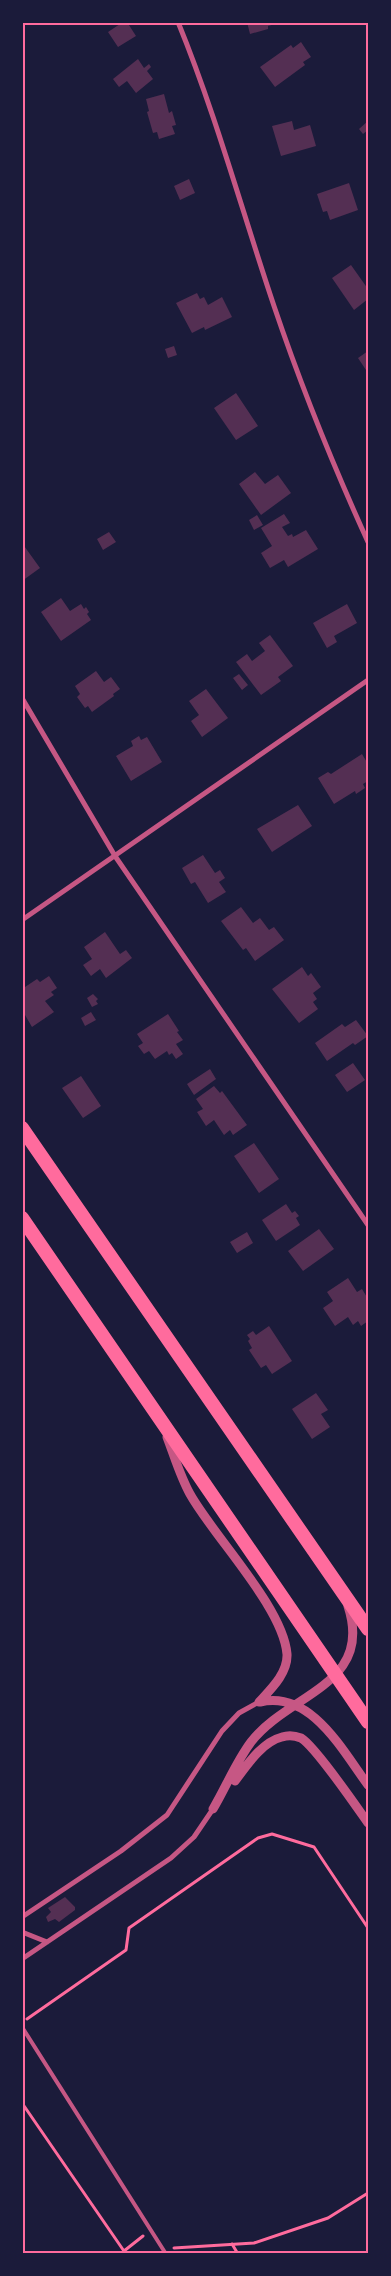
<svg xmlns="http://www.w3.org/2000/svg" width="391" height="2276" font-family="'Varela Round',sans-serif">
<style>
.building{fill:#542f53}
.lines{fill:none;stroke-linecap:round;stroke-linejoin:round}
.path{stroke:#ff6b9d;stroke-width:3}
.service{stroke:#c65784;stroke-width:4}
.minor{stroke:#c65784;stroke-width:5}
.tertiary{stroke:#c65784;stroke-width:9}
.trunk{stroke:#ff6b9d;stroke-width:14}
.neatline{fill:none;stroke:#ff6b9d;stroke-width:2}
</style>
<rect width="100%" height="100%" fill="#1b1b3a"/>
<path class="building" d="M123 22H127L136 36 118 47 108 32Z
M247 22H279V23L268 26V29L250 34Z
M301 42 311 57 303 62 305 65 275 87 260 67 291 45 293 48Z
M138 59 144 68 149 64 151 67 147 71 153 79 136 93 127 81 119 87 113 79Z
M164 94 169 113 172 111 176 125 172 126 175 134 159 139 157 132 153 133 147 112 149 111 146 99Z
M292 121 294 130 310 125 316 146 281 156 272 126Z
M368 121V130L363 134 359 129Z
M189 179 195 193 180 200 174 186Z
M349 183 358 210 330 220 327 211 323 212 317 194Z
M351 265 368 289V299L354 310 332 278Z
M197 293 200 299 204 297 208 305 222 297 232 317 205 330 204 327 192 333 176 303Z
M174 346 177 355 168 358 165 349Z
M368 351V373L358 358Z
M236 393 258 426 236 440 214 408Z
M255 472 265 484 278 475 291 493 261 515 239 484Z
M284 514 290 523 282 527 288 536 292 534 293 537 306 530 318 549 288 567 284 560 270 568 261 553 272 546 261 528Z
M257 515 263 525 254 530 249 520Z
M109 532 116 542 103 550 97 539Z
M22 543 40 568 22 581Z
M61 598 70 611 81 604 84 609 86 607 89 612 87 614 91 620 61 641 41 612Z
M347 604 357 623 334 636 337 642 327 648 313 623Z
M270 635 293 666 278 677 281 681 261 695 236 662 247 654 252 661 265 651 259 643Z
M96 671 104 682 111 677 120 689 113 694 114 696 92 712 88 706 85 708 77 697 80 694 75 686Z
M239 674 248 685 242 690 233 678Z
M206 689 228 718 202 737 191 721 199 715 189 701Z
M139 736 141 740 147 737 162 762 131 781 116 756 133 746 131 741Z
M362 754 368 764V781L363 784 365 788 356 794 355 791 334 804 318 778 328 772 331 774Z
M298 805 312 826 272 852 257 829Z
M203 855 215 873 220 870 225 878 219 882 226 892 208 903 195 882 191 884 182 868Z
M241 907 253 923 260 918 269 930 274 927 284 940 255 961 246 948 243 950 221 921Z
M105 932 120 954 126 950 132 958 106 978 100 969 91 976 83 965 92 959 84 947Z
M302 967 308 976 311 973 321 987 313 993 317 999 313 1002 318 1009 299 1023 272 989Z
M49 976 57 988 51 992 54 995 45 1001 54 1012 32 1027 25 1015 22 1017V989L37 979 40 982Z
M93 994 98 999 96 1001 98 1004 92 1007 87 998Z
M91 1012 96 1020 85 1026 81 1018Z
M168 1014 179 1031 177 1032 183 1040 176 1044 183 1054 176 1059 172 1053 169 1055 167 1051 155 1059 149 1051 144 1054 138 1046 143 1043 137 1034Z
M356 1020 368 1036 355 1045 353 1043 327 1061 315 1043 342 1024 345 1027Z
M353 1063 365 1080 347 1092 335 1075Z
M210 1069 216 1079 194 1095 187 1084Z
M81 1076 101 1106 83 1118 62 1088Z
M214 1086 220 1093 222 1091 247 1125 233 1135 230 1130 224 1135 214 1120 206 1126 197 1112 203 1109 196 1099Z
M254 1143 279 1179 259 1193 234 1156Z
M286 1204 292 1213 295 1211 299 1216 296 1218 300 1225 276 1241 262 1220Z
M319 1229 334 1249 303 1271 288 1251Z
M247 1232 253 1243 237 1253 230 1242Z
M348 1278 357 1292 362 1289 368 1299V1321L361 1326 358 1321 353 1325 348 1317 335 1326 323 1308 333 1301 327 1292Z
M269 1326 292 1361 272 1374 266 1365 261 1368 249 1350 252 1348 248 1341 250 1339 247 1335 253 1331 256 1335Z
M316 1393 328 1410 321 1414 330 1427 312 1439 292 1409Z
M65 1897 75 1907V1910L59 1922 55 1919 48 1922 46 1917 51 1912 48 1908Z"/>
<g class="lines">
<path class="path" d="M27 2019 126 1950 129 1928 258 1838 272 1834 314 1847 368 1928
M22 2103 126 2254
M232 2244 238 2254
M174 2248 254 2243 328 2218 368 2193
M124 2251 143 2236"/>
<path class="service" d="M22 2027 166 2254"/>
<path class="minor" d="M178 22C216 115 242 211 274 306 301 386 333 465 368 542
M22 698 115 856 368 1225
M22 920 368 680
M22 1917 121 1851 167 1815 222 1731 239 1713 259 1702
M22 1932 47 1942
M22 1959 171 1858 194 1837 213 1809"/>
<path class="tertiary" d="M167 1437C174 1455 180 1476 190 1494 214 1537 283 1607 287 1654 288 1673 271 1689 259 1702
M260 1702C311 1690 342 1750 368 1785
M235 1781C247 1765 262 1742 282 1737 288 1735 296 1736 301 1738 315 1746 356 1806 368 1823
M213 1809C226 1787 236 1762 251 1742 289 1693 374 1685 348 1606"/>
<path class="trunk" d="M22 1128 368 1629
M22 1218 368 1722"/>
</g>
<rect width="391" height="2276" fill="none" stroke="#1b1b3a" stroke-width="48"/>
<rect x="24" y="24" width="343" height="2228" class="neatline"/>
</svg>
